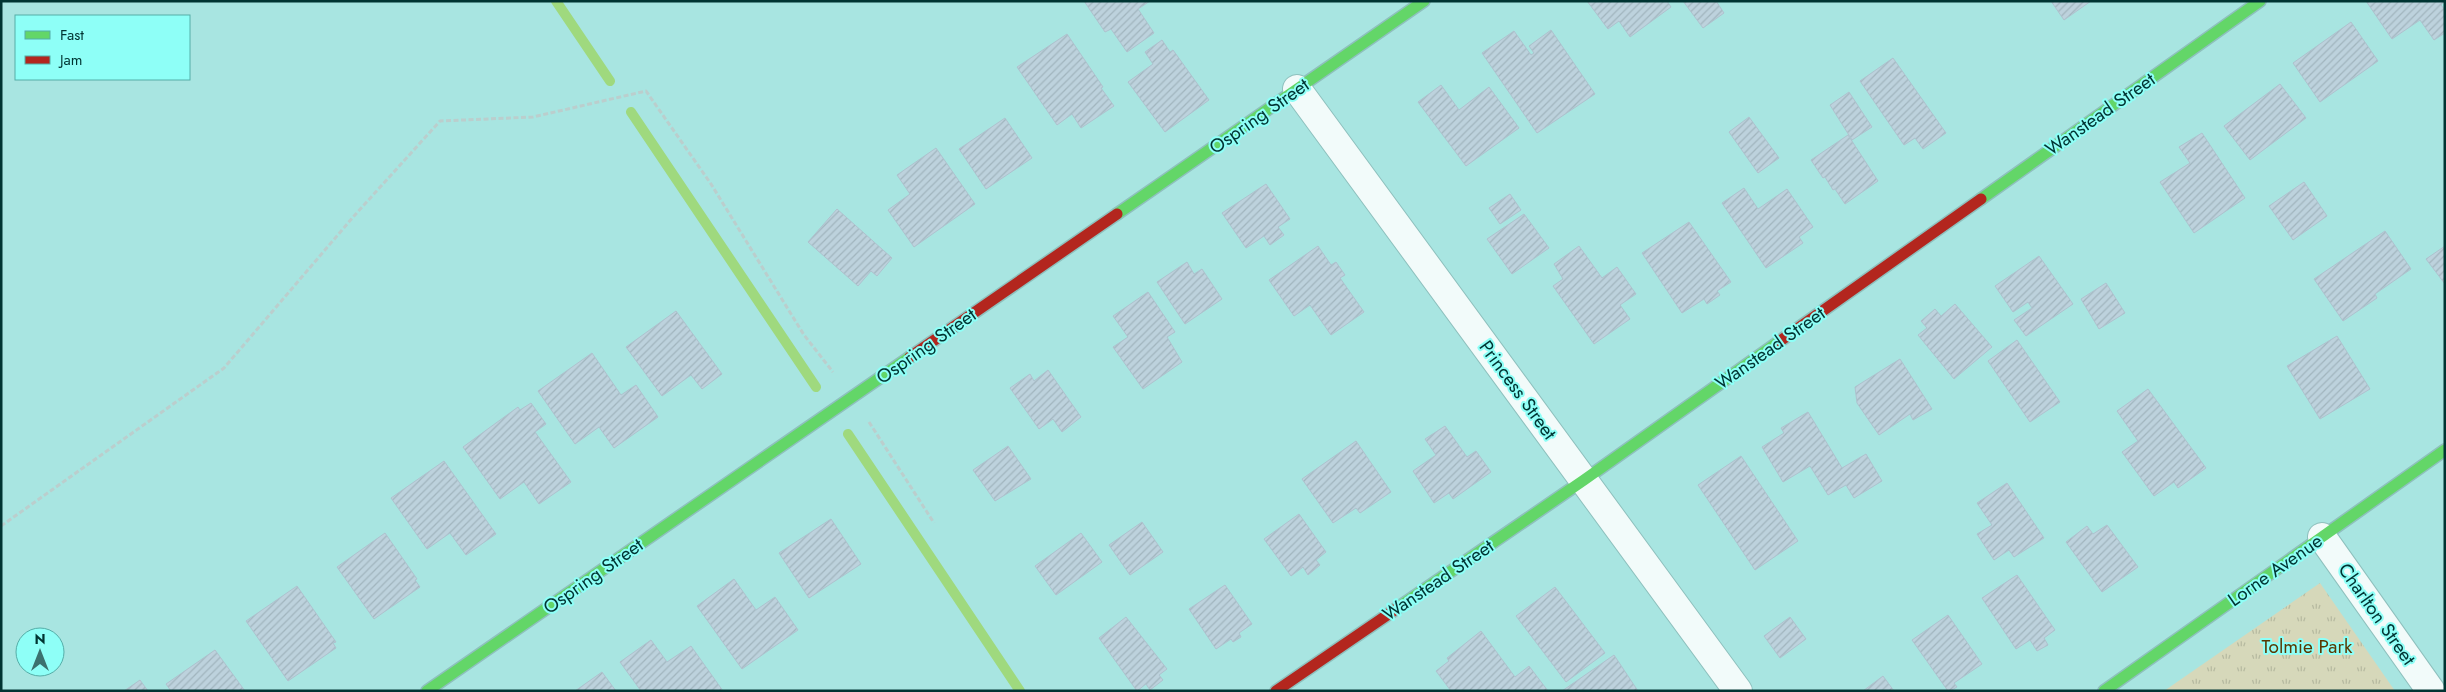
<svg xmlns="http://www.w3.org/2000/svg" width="2446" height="692" font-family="Jost,sans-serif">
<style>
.park{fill:url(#park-tufts)}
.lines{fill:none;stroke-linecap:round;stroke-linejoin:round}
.stream{stroke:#9fd97e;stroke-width:10}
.building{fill:url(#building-hatch);stroke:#aec2ce}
.street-casing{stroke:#8ec0bd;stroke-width:30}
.fast-casing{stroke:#8ec0bd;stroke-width:14}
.jam-casing{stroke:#8ec0bd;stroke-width:14}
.path{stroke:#bbcecd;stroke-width:3;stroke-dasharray:5 2.5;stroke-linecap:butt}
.street{stroke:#f2fbfa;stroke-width:28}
.fast{stroke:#63d668;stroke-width:11}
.jam{stroke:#b3261e;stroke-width:11}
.labels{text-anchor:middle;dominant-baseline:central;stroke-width:4;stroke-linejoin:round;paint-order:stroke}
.street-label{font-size:19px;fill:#003432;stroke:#8efff7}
.park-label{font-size:19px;fill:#5a3701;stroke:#8efff7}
</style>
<defs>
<pattern id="park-tufts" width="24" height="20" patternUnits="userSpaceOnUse" patternTransform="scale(1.25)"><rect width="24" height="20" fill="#d6d8ba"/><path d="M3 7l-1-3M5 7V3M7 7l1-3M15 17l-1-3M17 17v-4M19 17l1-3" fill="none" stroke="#b6baa0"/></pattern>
<pattern id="building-hatch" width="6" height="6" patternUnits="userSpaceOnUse" patternTransform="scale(1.25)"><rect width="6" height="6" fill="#bdd2dd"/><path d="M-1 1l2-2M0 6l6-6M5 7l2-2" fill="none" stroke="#a1b5be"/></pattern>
</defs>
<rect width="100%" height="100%" fill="#a8e5e1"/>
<path class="park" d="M2320 583 2395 691H2164Z"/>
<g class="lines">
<path class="stream" d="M556 1 610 81
M631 112 816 387
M848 434 1020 691"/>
</g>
<path class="building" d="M1084 1H1150L1138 9 1154 33 1127 52 1111 29 1105 32Z
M1587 1H1667L1671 7 1630 37 1619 21 1608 29Z
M1683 1H1716L1724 13 1703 28Z
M2051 1H2091L2064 20Z
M2366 1H2445L2441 5 2445 10V33L2434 40 2420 20 2392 39Z
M2351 22 2378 61 2320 102 2293 63Z
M1551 30 1595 94 1537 133 1482 53 1514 31 1531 55 1534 53 1529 46Z
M1067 34 1103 87 1101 88 1114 106 1081 128 1072 114 1057 125 1017 67Z
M1162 40 1170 52 1173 50 1209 100 1165 132 1128 82 1153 64 1145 52Z
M1893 58 1946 133 1923 149 1915 138 1904 145 1860 81Z
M2280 84 2306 118 2250 160 2224 126Z
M1441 85 1459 110 1489 87 1519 128 1466 166 1418 102Z
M1849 92 1872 127 1852 140 1830 105Z
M1749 117 1779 158 1758 173 1729 132Z
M1005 118 1032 158 986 189 959 149Z
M2202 133 2245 198 2194 233 2160 182 2190 163 2179 147Z
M1848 135 1878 181 1845 204 1835 189 1833 190 1825 177 1823 178 1811 160Z
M936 148 975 204 914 247 888 210 910 194 897 175Z
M2304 182 2327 216 2293 240 2269 206Z
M1266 184 1290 219 1278 227 1284 235 1270 245 1264 236 1246 248 1222 213Z
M1744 188 1758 209 1787 189 1813 227 1799 237 1803 243 1766 268 1722 203Z
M1510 194 1521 210 1500 224 1489 208Z
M837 209 892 258 877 276 871 271 858 286 808 242Z
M1524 214 1549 248 1512 274 1487 239Z
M1689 222 1731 282 1717 291 1720 295 1707 304 1704 299 1682 313 1642 253Z
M2385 231 2411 269 2375 294 2377 298 2343 321 2314 279Z
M1318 246 1331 265 1336 262 1345 275 1340 278 1364 312 1331 335 1310 305 1294 316 1269 280Z
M1579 246 1602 278 1617 267 1636 294 1620 305 1630 319 1594 344 1553 286 1563 279 1554 264Z
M2445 246V284L2426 259Z
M2039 256 2073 304 2026 336 2014 320 2032 308 2028 302 2013 312 1995 286Z
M1187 262 1194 274 1202 269 1222 299 1185 324 1157 282Z
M2106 283 2125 313 2099 329 2081 299Z
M1148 292 1175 332 1167 337 1182 362 1143 389 1113 347 1128 337 1113 316Z
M1955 304 1992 347 1954 379 1918 335 1927 328 1921 321 1935 309 1941 316Z
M676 311 722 374 702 389 691 375 662 396 626 347Z
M2337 336 2370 389 2320 419 2287 366Z
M2017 340 2060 402 2030 422 1988 361Z
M592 353 621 395 636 385 658 417 614 448 599 427 575 444 538 391Z
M1900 359 1932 409 1913 420 1910 414 1879 435 1857 403 1855 387Z
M1048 370 1081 417 1062 432 1053 419 1039 429 1010 388 1030 374 1034 381Z
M2148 389 2206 468 2178 488 2174 482 2154 496 2122 452 2138 441 2117 411Z
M531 403 546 424 535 432 571 482 539 504 524 482 500 499 463 447 518 407 520 410Z
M1808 412 1842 468 1866 454 1882 481 1854 498 1846 485 1828 495 1810 466 1783 482 1762 447 1784 433 1781 428Z
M1445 426 1467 457 1476 451 1491 472 1453 499 1449 493 1434 503 1413 471 1436 455 1425 439Z
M1356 441 1391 492 1360 513 1356 508 1333 523 1302 479Z
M1008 446 1031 479 995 501 973 470Z
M1741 456 1798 541 1755 570 1698 485Z
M444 461 496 534 466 555 450 533 427 549 391 498Z
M2007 483 2044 538 2014 557 2009 550 1994 560 1977 534 1992 525 1977 503Z
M1299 514 1326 552 1316 560 1320 565 1308 575 1303 567 1291 576 1264 539Z
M831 519 861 564 809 598 779 553Z
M1142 522 1163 552 1130 575 1109 545Z
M2107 525 2138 567 2102 592 2066 542 2087 526 2093 534Z
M385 533 417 579 415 580 420 587 374 619 337 567Z
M1081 533 1102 562 1056 595 1035 566Z
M2017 575 2055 630 2044 638 2048 645 2037 651 2030 640 2016 649 1982 598Z
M734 579 756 610 775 597 798 630 742 669 697 606Z
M1225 585 1252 624 1239 633 1241 637 1233 642 1231 639 1216 649 1189 609Z
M297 586 336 642 333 643 336 648 288 681 246 621Z
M1555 587 1605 653 1566 682 1516 616Z
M1948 615 1982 664 1954 683 1957 687 1950 691H1948L1912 640Z
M1126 617 1167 669 1159 675 1163 680 1150 690 1146 684 1137 691 1099 638Z
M1790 617 1806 639 1780 658 1764 636Z
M1481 631 1515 677 1529 666 1548 691H1451L1436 671 1449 661 1447 658Z
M651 640 667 662 691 646 723 691H641L620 662Z
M215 650 245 691H171L166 684Z
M1614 655 1638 691H1562Z
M602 672 616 691H575Z
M1883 676 1894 691H1863Z
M140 680 148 691H124Z"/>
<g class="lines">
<defs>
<path id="street" d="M1297 89 1738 691
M2322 537 2431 691"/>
<path id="fast" d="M1981 199 2260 1
M1117 214 1424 1
M1396 609 1584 480 1780 341
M427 691 910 357
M2104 691 2445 450"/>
<path id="jam" d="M1780 341 1981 199
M910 357 1117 214
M1276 691 1396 609"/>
</defs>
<use href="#street" class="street-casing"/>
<use href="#fast" class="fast-casing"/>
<use href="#jam" class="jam-casing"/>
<path class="path" d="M869 422 934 523
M1 526 224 368 354 216 440 121 533 117 646 91 711 184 804 335 833 372"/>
<use href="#street" class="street"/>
<use href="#fast" class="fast"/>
<use href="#jam" class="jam"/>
</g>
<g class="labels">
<g class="street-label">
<text transform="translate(2100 114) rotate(-35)">Wanstead Street</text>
<text transform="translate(1259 116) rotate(-35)">Ospring Street</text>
<text transform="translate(926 346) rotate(-35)">Ospring Street</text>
<text transform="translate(1770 348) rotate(-35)">Wanstead Street</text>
<text transform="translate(1518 390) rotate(54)">Princess Street</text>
<text transform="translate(2275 570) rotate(-35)">Lorne Avenue</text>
<text transform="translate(593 576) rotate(-35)">Ospring Street</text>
<text transform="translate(1438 580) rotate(-34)">Wanstead Street</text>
<text transform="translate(2377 614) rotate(55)">Charlton Street</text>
</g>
<g class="park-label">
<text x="2307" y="646">Tolmie Park</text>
</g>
</g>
<rect width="2446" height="692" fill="none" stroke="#003432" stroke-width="5"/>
<rect x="15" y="15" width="175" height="65" fill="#8efff7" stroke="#55aea8"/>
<rect x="25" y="31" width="25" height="8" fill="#63d668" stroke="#55aea8"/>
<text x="60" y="40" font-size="15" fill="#003432">Fast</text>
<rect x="25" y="56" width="25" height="8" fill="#b3261e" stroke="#55aea8"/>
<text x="60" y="65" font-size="15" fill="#003432">Jam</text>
<g transform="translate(40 652)"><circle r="24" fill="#8efff7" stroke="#55aea8"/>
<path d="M0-4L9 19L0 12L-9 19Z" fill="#3b726f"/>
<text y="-8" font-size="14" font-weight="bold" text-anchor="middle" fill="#003432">N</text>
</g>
</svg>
